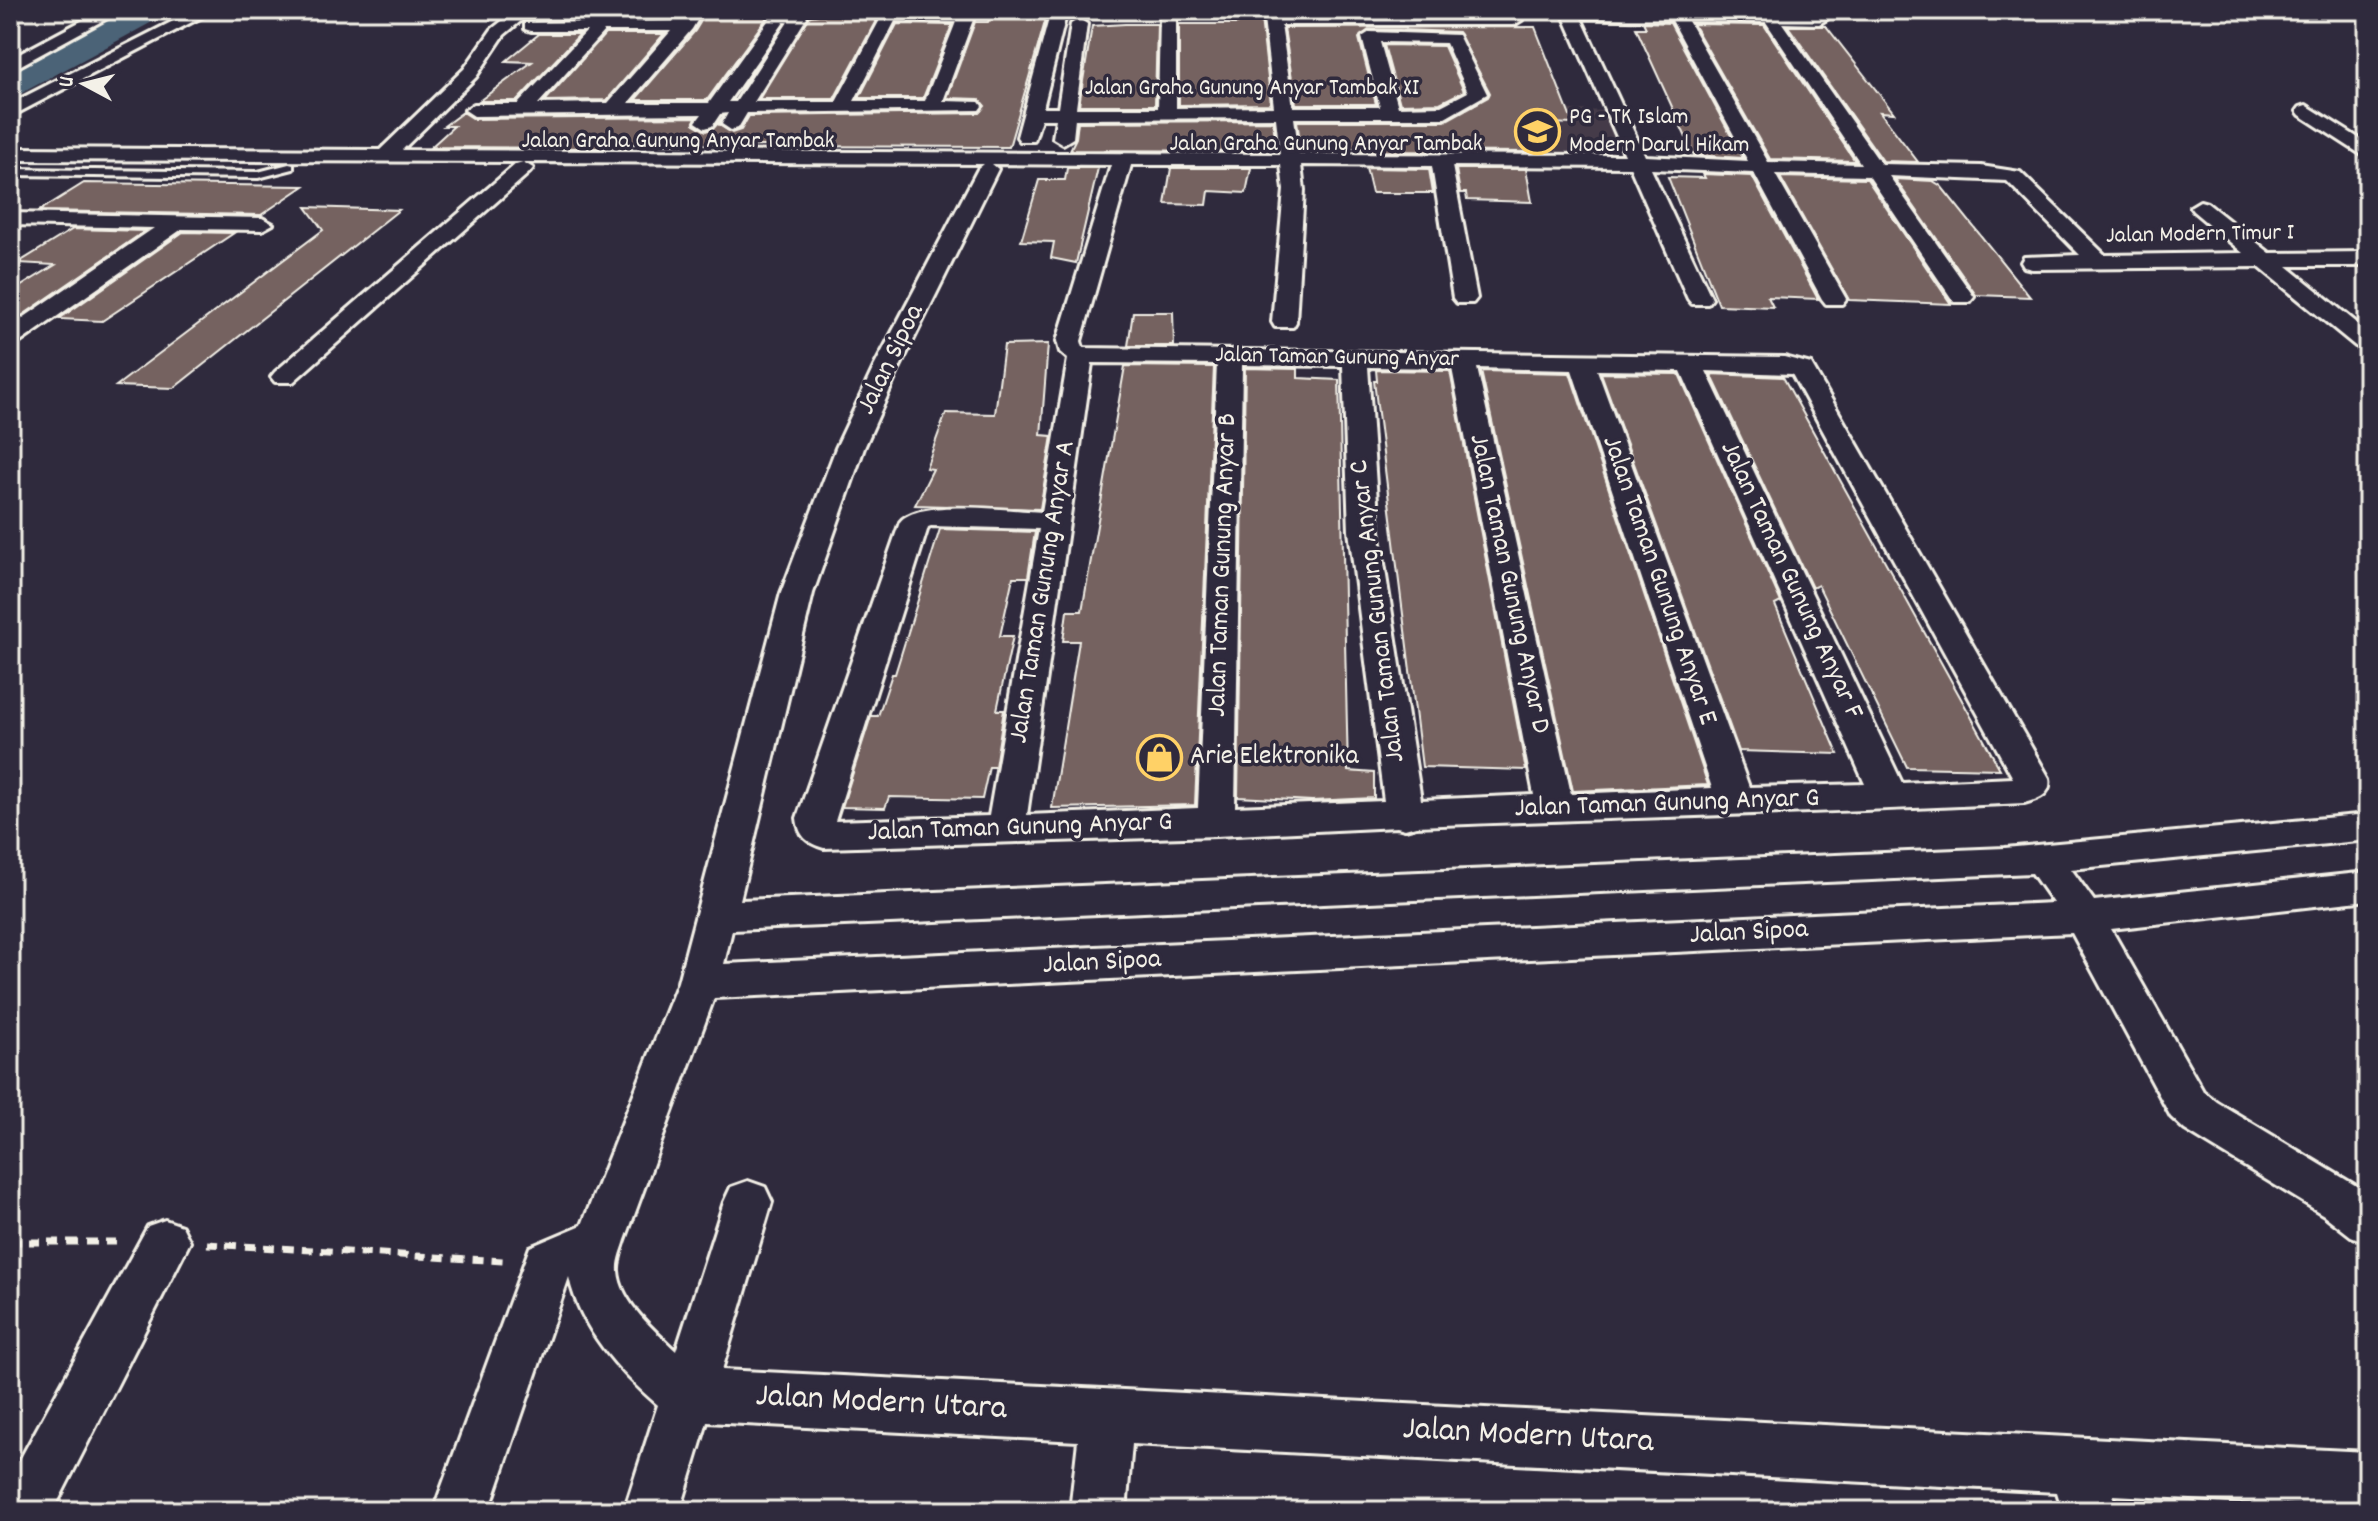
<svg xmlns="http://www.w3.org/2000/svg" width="2378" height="1521" font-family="Dekko,sans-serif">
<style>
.built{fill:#443b48}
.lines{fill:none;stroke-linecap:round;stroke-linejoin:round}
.river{fill:#4c6477;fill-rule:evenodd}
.building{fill:#746261;stroke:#f4f1e8;stroke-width:2}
.lane-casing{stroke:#f4f1e8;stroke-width:6}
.street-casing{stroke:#f4f1e8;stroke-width:6}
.path{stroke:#f4f1e8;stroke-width:7;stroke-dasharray:11 8;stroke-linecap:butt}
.lane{fill:#2f2a3d;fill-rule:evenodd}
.street{fill:#2f2a3d;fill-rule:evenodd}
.labels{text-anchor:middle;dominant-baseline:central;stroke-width:7;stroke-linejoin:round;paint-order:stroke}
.far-street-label{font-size:24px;fill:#f4f1e8;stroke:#2f2a3d}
.far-poi-label{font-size:24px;fill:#f4f1e8;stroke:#2f2a3d;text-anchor:start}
.street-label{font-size:28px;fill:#f4f1e8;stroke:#2f2a3d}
.poi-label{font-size:28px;fill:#f4f1e8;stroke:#2f2a3d;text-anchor:start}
.near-street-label{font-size:34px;fill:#f4f1e8;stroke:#2f2a3d}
</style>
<rect width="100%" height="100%" fill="#2f2a3d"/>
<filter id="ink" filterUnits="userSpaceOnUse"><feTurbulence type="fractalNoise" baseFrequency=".0125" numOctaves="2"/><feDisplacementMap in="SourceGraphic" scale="16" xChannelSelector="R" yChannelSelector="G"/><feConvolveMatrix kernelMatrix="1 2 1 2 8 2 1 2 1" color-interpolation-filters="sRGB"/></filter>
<g filter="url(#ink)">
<path class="built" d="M1466 107 1609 111 1627 147 1595 156H1470L1447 116Z"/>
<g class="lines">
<path class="river" d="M129 10H167L163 16 22 93 10 96V72Z"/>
</g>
<path class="building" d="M1233 10H1260L1271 104 1179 105V24H1237Z
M1282 10H1491L1492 12H1282Z
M635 14 683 15 679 18 560 20 566 15Z
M991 14 1047 15 1009 147 730 146 731 144H628L600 148 431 147 454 126H444L463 112 474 119 696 117 694 124 706 131 714 128 723 117 719 125 732 133 741 130 749 116 979 113 985 106 979 99 947 98 975 22H988Z
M819 15H879L834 99H759L810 16Z
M698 16H768L707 100H635L695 31 701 21Z
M1643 22 1670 23 1743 158 1694 155 1636 28H1646Z
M897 24 952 25 923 98H859Z
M1125 24H1157L1155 105H1079L1092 26Z
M1693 24 1764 25 1855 161 1770 159Z
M1788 26H1826L1894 113 1880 112 1918 162 1883 161Z
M1535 27 1573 124 1525 122 1533 152 1362 151 1361 148H1301L1297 121H1445L1488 97 1490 93 1458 32 1370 29 1359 38 1376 104H1296L1284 28Z
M539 34H580L517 101H479L532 62 506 61Z
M605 34H664L607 100 545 101Z
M1384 45 1444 46 1464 91 1440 103 1400 104Z
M1273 121 1276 147 1254 151 1070 150 1076 138 1078 122Z
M1067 168H1098L1076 263 1051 258 1054 242 1021 241 1039 180H1065Z
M1171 168H1251L1246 193 1209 191 1207 205 1165 204Z
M1366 168 1429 169 1433 193H1372Z
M1456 169H1526L1532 202 1467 200 1466 193H1460Z
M1703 174 1752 176 1818 299 1768 297 1773 307 1719 305 1668 177 1705 178Z
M1780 177 1867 179 1951 304 1849 300Z
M1895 179 1933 181 1941 186 2030 297 1976 295Z
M84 183 304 186 261 215 39 211Z
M306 207 399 210 174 388 116 386 323 230Z
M73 229 145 231 20 317 10 316V293L55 265 18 263Z
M183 232 234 233 102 321 59 319Z
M1133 312H1173L1174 346H1128Z
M1048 344 1041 435 1052 436 1040 509 915 505 933 469 926 468 946 413 995 414 1004 345Z
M1125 366 1214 367 1195 805 1052 808 1079 641H1063L1067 611H1082Z
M1245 368 1298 369V378L1339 380 1348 771 1374 773V798L1312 801 1238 797Z
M1376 370 1450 371 1526 770 1422 767 1374 381H1377Z
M1481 371 1570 373 1708 785 1573 791Z
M1601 373 1679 374 1781 602 1775 605 1838 754 1739 751Z
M1711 374 1783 377 2000 769 1907 767 1818 585 1812 588Z
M940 529 1035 532 1028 577H1013L1000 636H1013L997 710H1004L995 767H989L982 799 889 797 885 808 842 807 871 716H878L892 674H895Z"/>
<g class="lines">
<defs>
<path id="lane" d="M289 164 293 165V169L258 178 10 175V169L258 172Z"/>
<path id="street" d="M102 10H122L10 71V59Z
M195 10H215L10 117V104Z
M516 10H534L504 35 476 77 402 150 1280 154 1276 118 1075 119 1073 138 1063 144 1053 138 1056 119H1041L1034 141H1020L1017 137 1050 15 1058 10 1066 15 1043 108H1058L1071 24 1079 19 1087 24 1076 108H1158L1160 19 1168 14 1176 19V108L1274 107 1263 10H1279L1280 15H1504L1501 10H1517L1522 20 1514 25H1281L1293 107H1380L1362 37 1370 32 1458 35 1487 94 1445 118H1294L1299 154 1625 155 1561 10 1759 13 1757 10H1773L1775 13 1825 16 1827 19 1819 24 1782 23 1881 164 1981 166 2020 172 2105 255 2243 253 2193 211 2190 207 2200 201 2207 203 2270 253 2368 252V266H2287L2368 332V351L2359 349 2259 267 2032 269 2024 267 2021 262 2024 257 2080 255 2007 181 1889 176 1974 297 1970 302H1954L1869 176 1775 174 1846 299 1842 304H1826L1822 299 1754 173 1651 169 1712 299 1708 304H1692L1688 299 1630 167 1452 166 1477 298 1473 303H1457L1453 298 1432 166 1301 165 1304 190 1296 322 1293 327H1275L1272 322 1284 190 1281 165H1131L1081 341 1083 348 1784 357 1811 364 2049 778C2052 795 2038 799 2024 803 1822 813 1619 818 1416 826L1405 829 1397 827 1216 836 824 848C807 843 799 836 797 818L900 522C917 498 1012 511 1042 512L1068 359 1060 352 1057 341 1111 165 992 164 998 169 900 367 864 448 813 593 740 900 2005 848 2368 814V840L2071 869 2094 901 2368 872V900L2111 929 2203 1091 2217 1102 2368 1193V1243L2351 1236 2324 1215 2185 1130 2171 1117 2072 933 714 998 625 1240C622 1250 617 1261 618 1271 620 1302 655 1331 676 1351L724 1202 731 1187 748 1181 765 1187 772 1202 722 1370 2368 1452V1508L2113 1495 2119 1511H2063L2057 1492 1132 1444 1126 1511H1070L1078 1441 707 1422 680 1511H624L658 1405C620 1372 580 1329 569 1277L489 1511H433L530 1247 582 1225 678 982 781 593 836 448 874 367 978 169 984 164 523 162 533 168 530 172 293 382H275L271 377 275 372 516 164 523 162 10 160V148L380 150 464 69 492 29ZM1581 18 1672 20 1748 161 1645 156ZM1688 21 1766 22 1861 164 1768 162ZM1380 42 1446 43 1468 92 1441 106 1398 107ZM1092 363 1217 364 1198 808 1027 815ZM1242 365 1343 366 1349 531 1384 801 1235 807ZM1368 367 1452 368 1534 795 1421 800 1379 531ZM1477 368 1572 370 1712 788 1571 794ZM1597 370 1681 371 1865 784 1749 787ZM1706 371 1792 374 2013 778 1902 783ZM931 526 1039 529 989 816 835 821 928 527ZM2032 873 2053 903 724 964 732 930Z
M890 11 972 14 974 17 943 101 979 102 982 106 979 110 747 113 738 128 731 130 722 124 728 113 720 114 712 126 705 128 696 122 702 114 474 116 465 110 474 104H518L587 31H531L525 29V23L680 21 690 14 698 19 692 29 628 103H709L773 14C783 11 800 9 807 17L754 102H836L882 16ZM895 21 956 22 925 101H854ZM784 22H788L736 102H728ZM604 31H671L608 103 538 104Z
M2306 105 2368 144V159L2300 115 2297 111 2300 107Z
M10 213 262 218 273 224 262 230 182 229 19 343 10 345V327L154 228 10 225Z
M165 1220 182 1226 190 1242 53 1511H10V1478L148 1226Z"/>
</defs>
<use href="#lane" class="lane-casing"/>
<use href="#street" class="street-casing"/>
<path class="path" d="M10 1242H117
M207 1244 504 1261"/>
<use href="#lane" class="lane"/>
<use href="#street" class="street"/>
</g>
</g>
<defs>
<symbol id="school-ring" viewBox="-11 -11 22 22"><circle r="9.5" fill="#2f2a3d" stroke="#ffd166" stroke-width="1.5"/><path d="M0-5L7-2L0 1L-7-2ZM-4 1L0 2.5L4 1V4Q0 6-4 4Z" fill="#ffd166"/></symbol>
<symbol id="shop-ring" viewBox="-11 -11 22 22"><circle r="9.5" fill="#2f2a3d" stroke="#ffd166" stroke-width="1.5"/><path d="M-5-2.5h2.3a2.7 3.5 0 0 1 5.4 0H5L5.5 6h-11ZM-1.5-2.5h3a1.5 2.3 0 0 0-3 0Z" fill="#ffd166"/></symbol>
</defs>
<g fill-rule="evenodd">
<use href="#school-ring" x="1512" y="106" width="51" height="51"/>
<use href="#shop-ring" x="1134" y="732" width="51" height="51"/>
</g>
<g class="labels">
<g class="far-street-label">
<text x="1252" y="89">Jalan Graha Gunung Anyar Tambak XI</text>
<text x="678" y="142">Jalan Graha Gunung Anyar Tambak</text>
<text x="1326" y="145">Jalan Graha Gunung Anyar Tambak</text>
<text transform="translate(2200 235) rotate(-1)">Jalan Modern Timur I</text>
<text transform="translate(1337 358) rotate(1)">Jalan Taman Gunung Anyar</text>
</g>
<g class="far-poi-label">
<text x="1569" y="118">PG - TK Islam<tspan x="1569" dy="28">Modern Darul Hikam</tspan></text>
</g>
<g class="street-label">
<text transform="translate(892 360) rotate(-64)">Jalan Sipoa</text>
<text transform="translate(1224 565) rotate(-88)">Jalan Taman Gunung Anyar B</text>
<text transform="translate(1658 581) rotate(71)">Jalan Taman Gunung Anyar E</text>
<text transform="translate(1790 581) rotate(65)">Jalan Taman Gunung Anyar F</text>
<text transform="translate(1508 584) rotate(78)">Jalan Taman Gunung Anyar D</text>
<text transform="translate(1044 592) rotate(-81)">Jalan Taman Gunung Anyar A</text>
<text transform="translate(1379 611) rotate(-97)">Jalan Taman Gunung Anyar C</text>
<text transform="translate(1667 805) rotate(-2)">Jalan Taman Gunung Anyar G</text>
<text transform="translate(1020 829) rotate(-2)">Jalan Taman Gunung Anyar G</text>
<text transform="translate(1749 934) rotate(-3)">Jalan Sipoa</text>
<text transform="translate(1102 964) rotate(-3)">Jalan Sipoa</text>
</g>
<g class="poi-label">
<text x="1190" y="758">Arie Elektronika</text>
</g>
<g class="near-street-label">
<text transform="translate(881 1404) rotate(3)">Jalan Modern Utara</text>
<text transform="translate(1528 1437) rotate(3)">Jalan Modern Utara</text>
</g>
</g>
<rect width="2378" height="1521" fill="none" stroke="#2f2a3d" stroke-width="40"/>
<rect x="20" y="20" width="2338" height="1481" fill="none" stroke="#f4f1e8" stroke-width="3" filter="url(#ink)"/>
<g transform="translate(84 84) rotate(277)" stroke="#2f2a3d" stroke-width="6" paint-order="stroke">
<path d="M0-6L14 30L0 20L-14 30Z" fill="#f4f1e8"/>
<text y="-12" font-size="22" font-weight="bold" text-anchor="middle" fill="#f4f1e8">U</text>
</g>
</svg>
